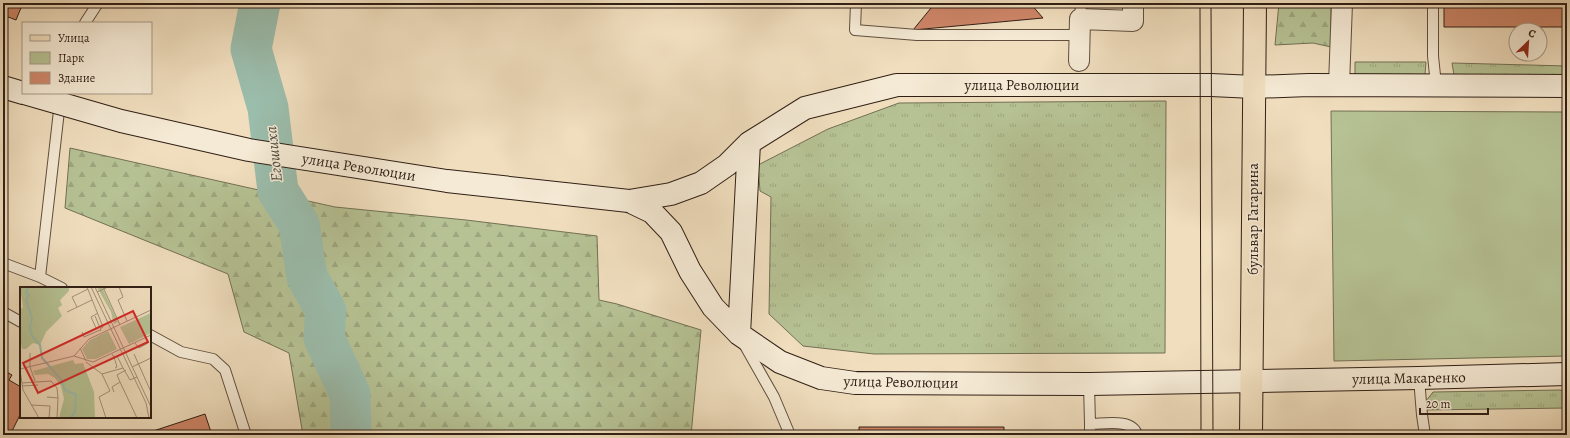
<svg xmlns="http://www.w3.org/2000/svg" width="1570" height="438" font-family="Alegreya,serif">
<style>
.grass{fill:url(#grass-tufts);stroke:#737054}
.forest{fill:url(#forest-firs);stroke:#737054}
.park{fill:#b6c294;stroke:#737054}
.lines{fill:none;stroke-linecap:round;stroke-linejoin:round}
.river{stroke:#9bbdac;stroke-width:41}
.building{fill:#ce8669;stroke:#301f15}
.service-casing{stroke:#604f3f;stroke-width:12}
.minor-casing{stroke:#604f3f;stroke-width:22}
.secondary-casing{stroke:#301f15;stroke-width:24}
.primary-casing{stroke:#301f15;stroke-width:24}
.service{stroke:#f5ead5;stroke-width:10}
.minor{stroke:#f5ead5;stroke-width:20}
.secondary{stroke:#f5ead5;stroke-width:22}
.primary{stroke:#f0debe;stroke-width:22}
.tram{stroke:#301f15;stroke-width:1}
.secondary-bridge-casing{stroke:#301f15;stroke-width:24;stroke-linecap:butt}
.secondary-bridge{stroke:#f5ead5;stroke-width:22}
.labels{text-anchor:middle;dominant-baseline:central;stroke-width:3;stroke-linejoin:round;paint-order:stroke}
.street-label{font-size:15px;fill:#301f15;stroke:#f5ead5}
.water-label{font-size:16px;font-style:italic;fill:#504e42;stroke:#f5ead5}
.inset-river{fill:none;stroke:#9bbdac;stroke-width:2}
.inset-road{fill:none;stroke:#a3927a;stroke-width:1}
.view{fill:#d62828;fill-opacity:0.15;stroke:#d62828;stroke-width:2}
.inset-edge{fill:none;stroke:#301f15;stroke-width:2}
</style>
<defs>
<pattern id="grass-tufts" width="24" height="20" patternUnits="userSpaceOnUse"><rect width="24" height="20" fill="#b6c294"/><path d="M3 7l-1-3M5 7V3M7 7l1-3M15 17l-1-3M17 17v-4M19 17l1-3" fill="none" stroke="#9da67f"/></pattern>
<pattern id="forest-firs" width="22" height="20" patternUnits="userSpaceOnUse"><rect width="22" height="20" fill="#b6c294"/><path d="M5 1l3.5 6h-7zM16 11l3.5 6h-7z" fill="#9da67f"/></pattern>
</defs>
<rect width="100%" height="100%" fill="#f0debe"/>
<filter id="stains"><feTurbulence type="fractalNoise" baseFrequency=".005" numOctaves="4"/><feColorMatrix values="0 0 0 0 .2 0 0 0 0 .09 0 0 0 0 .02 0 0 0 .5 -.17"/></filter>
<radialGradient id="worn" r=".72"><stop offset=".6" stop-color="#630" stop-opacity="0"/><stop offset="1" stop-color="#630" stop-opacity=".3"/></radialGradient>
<path class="grass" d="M1355 62H1426L1425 74 1418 80 1361 76 1355 74Z
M1452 63 1567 66V82L1454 75Z
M1166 101 1165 353 874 354 803 346 769 314 771 197 760 191 758 165 828 129 899 103Z
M1560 390 1565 391 1567 394V408L1425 410 1426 401 1433 392Z"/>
<path class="forest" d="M1279 3H1331V47L1313 43 1275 45Z
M70 148 335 207 466 220 597 236 599 300 617 304 701 330 691 435H303L289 353 244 332 228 274 65 208Z"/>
<path class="park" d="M1331 111 1567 112V356L1334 361Z"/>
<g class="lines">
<path class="river" d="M260 3 251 49 268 108 278 191 299 224 307 277 326 311 324 338 350 394 351 435"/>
</g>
<path class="building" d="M3 3H23L16 20 3 15Z
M931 3H1030L1043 18 913 30 931 8Z
M1444 3H1567V27H1444Z
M3 370 12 375 9 380 21 387V413L10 435H3Z
M205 414 212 435H141Z
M859 427H1004V435H859Z"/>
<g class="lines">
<defs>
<path id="service" d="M856 3 855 30 917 35H1080
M1433 3V56L1436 85
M1080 19 1081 3
M85 23 98 3
M3 263 40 277 62 288
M40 277 60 102
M3 312 21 322
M150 335 181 352 213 359 225 370 246 435
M744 344 774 397 790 435
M1419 378 1422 415 1425 435
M1089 384 1090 424C1104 424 1133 418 1137 435
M1090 424V435"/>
<path id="minor" d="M1079 61 1080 19 1133 21V3
M1339 85 1342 3"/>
<path id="secondary" d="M3 87 23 93
M629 201 652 212 671 232 690 271 713 307 739 334 780 362 821 378 855 383 1089 384 1419 378 1567 374
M629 201 671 194 701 183 727 165 749 143 805 108 897 85H1211L1254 87 1309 85 1567 86
M739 334 749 143"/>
<path id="primary" d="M1251 435 1255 3"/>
</defs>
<use href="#service" class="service-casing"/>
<use href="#minor" class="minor-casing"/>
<use href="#secondary" class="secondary-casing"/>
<use href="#primary" class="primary-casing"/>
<use href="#service" class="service"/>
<use href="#minor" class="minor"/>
<use href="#secondary" class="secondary"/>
<use href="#primary" class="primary"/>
<path class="tram" d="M1200 3 1201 435
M1211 3 1213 435"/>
<defs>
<path id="secondary-bridge" d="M24 93 121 121 249 150 447 181 629 201"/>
</defs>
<use href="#secondary-bridge" class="secondary-bridge-casing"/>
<use href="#secondary-bridge" class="secondary-bridge"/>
</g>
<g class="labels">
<g class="street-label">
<text x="1022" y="85">улица Революции</text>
<text transform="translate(359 167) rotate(9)">улица Революции</text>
<text transform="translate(1253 219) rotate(-90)">бульвар Гагарина</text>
<text transform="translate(1409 378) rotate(-1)">улица Макаренко</text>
<text transform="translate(901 382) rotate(1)">улица Революции</text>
</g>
<g class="water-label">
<text transform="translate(274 154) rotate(-96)">Егошиха</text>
</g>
</g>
<g transform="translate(20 287)">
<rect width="131" height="131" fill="#f0debe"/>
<path d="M88 44 97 62 76 72H67L62 62 70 53Z" fill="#b6c294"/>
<path d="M0 0H49V4L40 13 42 18 38 21 42 29 26 45 20 58 13 56 6 62H2L0 50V23L3 20ZM77 0H82L98 35 94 37 91 25ZM53 73 55 77 63 76 74 105 75 131H39L44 112 41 99 35 91 28 87 15 88 13 84Z" fill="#b6c294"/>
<path d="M131 26V46L109 57 100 40Z" fill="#b6c294"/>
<path class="inset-river" d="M8 0 6 5 9 8 6 13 12 31 10 41 12 49 20 58 22 71 41 92 45 103 56 108 55 125 50 131"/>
<path class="inset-road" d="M67 0 83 40 80 42 81 44M71 0 126 116 129 131M75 0 131 120M83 0 100 38M99 0 103 10 98 13 107 34M77 5 88 0M57 20 52 10 68 2M47 25 72 13M75 29 80 41M76 41 71 30 78 26M62 45 64 50 80 43M115 56 119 61 128 56M60 61 66 74M10 66V80L15 94M114 67 131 105M54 69 73 75 131 48M94 70 97 80 95 81M66 75 82 87 103 81 97 69 94 70 92 67M112 80 131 71M103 81 110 93 117 90M0 82 54 69 69 52 131 23M0 83 3 103 19 131M82 87 90 104 79 110 86 131M100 95 117 131M2 96 31 94 37 101 38 111M2 99 18 98M94 105 92 100 100 95 97 88 106 83M27 110 38 111 37 131M11 118 30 119 29 131"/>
<path class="view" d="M113 24 128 55 18 106 3 76Z"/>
<rect width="131" height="131" class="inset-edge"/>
</g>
<rect width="1570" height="438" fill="none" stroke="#f0debe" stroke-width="16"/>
<rect x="4" y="4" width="1562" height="430" fill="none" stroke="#301f15" stroke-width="2"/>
<rect x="8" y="8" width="1554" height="422" fill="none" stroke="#301f15"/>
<rect x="22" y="22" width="130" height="72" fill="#f5ead5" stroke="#a69988"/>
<rect x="30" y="35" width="20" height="6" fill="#f0debe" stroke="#a69988"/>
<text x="58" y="42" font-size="12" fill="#301f15">Улица</text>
<rect x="30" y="52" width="20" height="12" fill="#b6c294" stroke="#a69988"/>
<text x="58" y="62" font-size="12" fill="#301f15">Парк</text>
<rect x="30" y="72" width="20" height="12" fill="#ce8669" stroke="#a69988"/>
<text x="58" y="82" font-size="12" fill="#301f15">Здание</text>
<g transform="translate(1528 42) rotate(25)"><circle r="19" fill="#f5ead5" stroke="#a69988"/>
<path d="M0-3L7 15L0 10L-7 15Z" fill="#8f2418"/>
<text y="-6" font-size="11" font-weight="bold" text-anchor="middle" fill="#301f15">С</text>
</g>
<path d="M1420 408v6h68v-6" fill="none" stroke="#301f15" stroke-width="2"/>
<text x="1426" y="408" font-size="12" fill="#301f15" stroke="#f5ead5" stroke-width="3" paint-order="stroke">20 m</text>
<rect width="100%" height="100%" filter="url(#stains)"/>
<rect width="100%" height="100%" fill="url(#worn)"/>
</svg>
